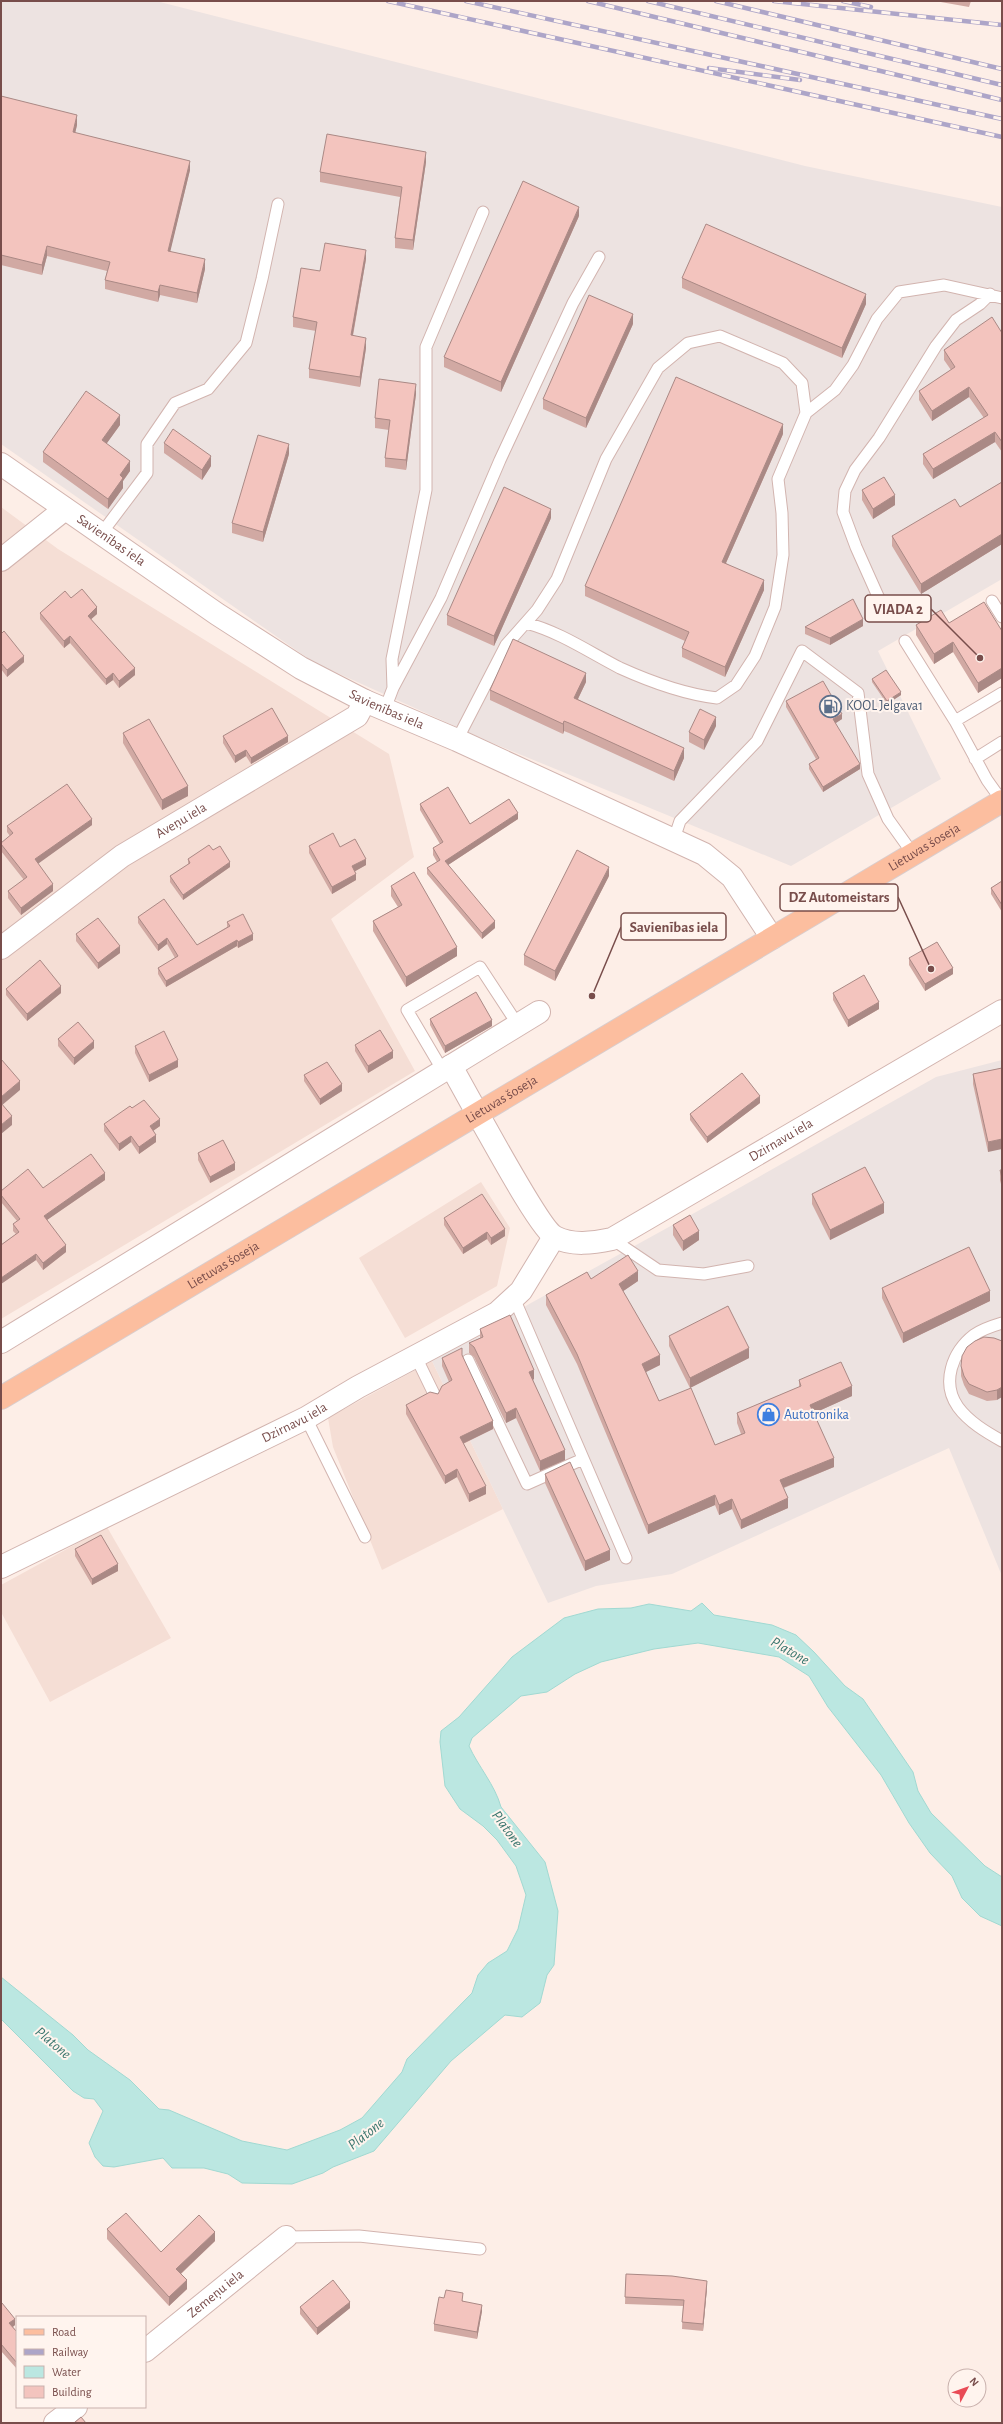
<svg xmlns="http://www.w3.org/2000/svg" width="1003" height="2424" font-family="'Alegreya Sans',sans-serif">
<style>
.residential{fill:#f5ded5}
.industrial{fill:#ede3e1}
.water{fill:#bbe7e1;stroke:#a1d9d2}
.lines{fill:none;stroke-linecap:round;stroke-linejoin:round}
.service-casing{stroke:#d2b4af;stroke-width:13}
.minor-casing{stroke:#d2b4af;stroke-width:24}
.tertiary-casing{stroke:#d2b4af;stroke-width:24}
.primary-casing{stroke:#d9cdcd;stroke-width:24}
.service{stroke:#fff;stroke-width:11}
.minor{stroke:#fff;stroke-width:22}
.tertiary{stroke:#fff;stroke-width:22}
.primary{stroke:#fcbe9f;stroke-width:22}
.rail-casing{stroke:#ada5c8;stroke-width:4.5}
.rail{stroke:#fff4ee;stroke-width:3;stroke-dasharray:9;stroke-linecap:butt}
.wall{fill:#d1a9a3}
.shaded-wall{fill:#aa8985}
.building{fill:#f3c4be;stroke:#aa8985}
.labels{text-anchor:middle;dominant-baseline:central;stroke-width:4;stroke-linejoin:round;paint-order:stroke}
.street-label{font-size:14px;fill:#784d4b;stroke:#fff4ee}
.service-label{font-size:14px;fill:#4e5e75;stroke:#fff4ee;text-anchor:start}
.shop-label{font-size:14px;fill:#366cbe;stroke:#fff4ee;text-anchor:start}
.water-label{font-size:15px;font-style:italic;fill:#3a766e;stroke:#fff4ee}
.leader{fill:none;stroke:#784d4b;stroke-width:1.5}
.callout-dot{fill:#784d4b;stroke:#fff4ee;stroke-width:1.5}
.callout{fill:#fff4ee;stroke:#784d4b;stroke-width:1.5}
.callout-label{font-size:15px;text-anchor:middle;font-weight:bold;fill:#784d4b}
</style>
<rect width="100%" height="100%" fill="#fdeee7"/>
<path class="residential" d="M1 507 58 549 389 754 414 857 331 919 415 1071 1 1319Z
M481 1182 510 1228 497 1286 405 1338 359 1258Z
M432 1361 503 1509 382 1570 333 1447 328 1418Z
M107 1527 171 1638 50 1702 1 1612V1585Z"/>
<path class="industrial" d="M1 1H156L805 166 1002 207V579L878 651 941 779 791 866 490 742 313 662 1 444Z
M1002 1060V1576L949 1448 672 1574 596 1586 548 1603 432 1361 531 1303 716 1201 936 1077Z"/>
<path class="water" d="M702 1603 714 1615 772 1625 796 1635 814 1652 845 1686 863 1699 913 1772 918 1791 931 1813 985 1866 1002 1877V1926L980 1916 962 1898 952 1876 930 1853 909 1823 881 1775 828 1707 809 1676 779 1657 698 1643 654 1649 601 1662 575 1674 547 1692 521 1696 472 1738 469 1746C478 1766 495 1785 501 1807L545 1862 558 1911 554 1965 547 1975 540 2003 522 2017 505 2015 451 2061 374 2151 333 2167 323 2173 292 2184 242 2183 228 2174 204 2168H172L163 2158 114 2167 103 2166 95 2157 89 2143 103 2111 94 2099 84 2098 73 2091 1 2019V1977L73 2035 88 2050 130 2080 159 2109 169 2110 242 2141 287 2150 340 2130 362 2118 402 2072 407 2059 472 1993 478 1975 488 1963 507 1951 518 1929 526 1895 516 1866 497 1840 483 1826 460 1809 445 1786 440 1742 441 1731 459 1717 512 1657 564 1618 598 1609 631 1608 649 1604 691 1611Z"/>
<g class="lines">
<defs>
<path id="service" d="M806 413 835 390 853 365 877 319 899 292 944 285 1002 298
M101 534 147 473V444L175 403 208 389 246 343 262 279 278 204
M992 601 1002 617
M881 603 856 547 843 512 845 491 855 470 879 438 936 346 956 320 980 304 990 294
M905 641 955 721 987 780 1002 801
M393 688 392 659 426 490V347L483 212
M385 709 393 688 441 598 500 460 573 303 599 257
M955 721 1002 693
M457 740 506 645 537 610 557 579 606 459 658 368 688 343 720 336 783 363 802 383 806 413 778 479 782 513 783 555 775 607 755 656 736 685 717 698C683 694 651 682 620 668 589 652 560 632 526 623
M975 759 1002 742
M674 839 680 821 757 741 802 651 858 693 868 774 888 819 913 854
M443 1071 407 1010 480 967 518 1025
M612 1239 658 1270 704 1274 748 1266
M514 1298 626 1558
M1002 1323C992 1326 982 1329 974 1335 952 1352 941 1383 958 1407 969 1422 986 1432 1002 1441
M416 1357 435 1396
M468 1360 527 1484 583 1459
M306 1418 365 1537
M286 2237 359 2236 480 2249"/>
<g id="minor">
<path id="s1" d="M1 464 217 614 301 668 365 701 457 740 704 854 732 877 772 938"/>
<path d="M1 560 65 509"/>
<path id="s2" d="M1 948 122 856 357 716 365 701"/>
<path d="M451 1066 477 1113"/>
<path d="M1 1342 539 1012"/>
<path id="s3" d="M1 1567 306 1418 358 1387 497 1313 521 1291 554 1237"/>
<path id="s4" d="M145 2351 286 2237"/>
<path d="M55 2423 76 2407"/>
</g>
<g id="tertiary">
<path id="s5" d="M477 1113C489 1133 540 1229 555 1237 572 1246 593 1243 612 1239L1002 1011"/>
</g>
<g id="primary">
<path id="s6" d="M1 1398 1002 801"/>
</g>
</defs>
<use href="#service" class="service-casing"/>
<use href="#minor" class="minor-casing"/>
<use href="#tertiary" class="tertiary-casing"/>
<use href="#primary" class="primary-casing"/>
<use href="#service" class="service"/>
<use href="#minor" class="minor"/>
<use href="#tertiary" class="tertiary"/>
<use href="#primary" class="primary"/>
<defs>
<path id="rail" d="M388 1 1002 137
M466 1 1002 119
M588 1 1002 100
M648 1 1002 85
M716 1 1002 69
M774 1 1002 25
M843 1 871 7
M709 68 800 80"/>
</defs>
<use href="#rail" class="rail-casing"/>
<use href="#rail" class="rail"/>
</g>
<path class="wall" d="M935 1H971L969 7Z
M1 96 77 125 75 133 190 170 170 251 205 269 197 303 160 295 158 302 105 289V280L107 271 47 256 42 275 1 265Z
M426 162 413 250 395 248V238L400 197 320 182V172Z
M579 216 501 392 444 367V357Z
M366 259 353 336 366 348 360 387 309 378V369L316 331 293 327V317L320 271Z
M682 278 866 304 842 358 682 288Z
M633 324 586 428 543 409V399Z
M1002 333V452L995 442 933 479 923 464V454L984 418 969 397 932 421 919 400V391L951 370 944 360V350Z
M416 394 406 470 385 467V458L389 430 375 428V418Z
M120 425 106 444 130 471 123 481V488L108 509 43 462V452Z
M783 434 726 563 764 590 725 677 682 657V648L685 641 585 596V586Z
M164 443 211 466 202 480 164 453Z
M289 454 263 542 232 533V523Z
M1002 482V544L921 594 892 546V536L960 507Z
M862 490 895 505 873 519 862 500Z
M551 518 494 646 447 625V615Z
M71 598 97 614 91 619 135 675 119 688 113 680 106 685 70 643 64 648 40 619V613Z
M949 623 1002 631V678L978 693 953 652 934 664 916 635V625Z
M863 626 830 645 805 634V627Z
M1 634 24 662 7 677 1 669Z
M872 679 901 695 887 704 872 682Z
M586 682 578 699 684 758 674 781 569 733 564 731 563 734 490 700V690Z
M786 701 842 719 835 723 860 769 823 792 809 769V764L816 759 786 707Z
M716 726 704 750 689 742V732Z
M123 733 188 796 162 810 123 743Z
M223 736 288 742 251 764 246 756 235 763 223 743Z
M420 804 470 824 518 819 448 865 495 928 482 939 427 874V868L437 862 433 855V848L440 844 420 810Z
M92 825 38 863 53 891 21 915 8 898V891L24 880 1 851V843L10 836 7 832V826Z
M309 846 340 847 366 865 355 871 356 880 332 894 309 853Z
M188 859 230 867 183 900 170 882V876L188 865Z
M609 876 555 981 524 965V955Z
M1002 881V912L991 894V888Z
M391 886 457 956 406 987 373 931V921L398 907 391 896Z
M138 917 197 945 227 927V922L253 940 238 948 237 946 166 987 158 974V968L175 958 167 944 158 951 138 923Z
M76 934 120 953 98 969 76 941Z
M909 958 953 974 925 991 909 965Z
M6 989 61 993 27 1021 6 995Z
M833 993 879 1009 848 1027 833 1000Z
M430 1019 492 1026 445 1053 430 1025Z
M58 1039 94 1048 74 1065 58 1046Z
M355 1045 393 1058 368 1073 355 1051Z
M135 1046 178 1067 149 1082 135 1053Z
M1002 1068 988 1152 973 1084V1074Z
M304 1075 342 1091 320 1105 304 1081Z
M760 1103 707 1143 690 1120V1114Z
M104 1124 160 1126 153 1131 156 1142 139 1154 131 1142 119 1151 104 1131Z
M198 1153 235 1170 210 1183 198 1160Z
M1000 1170H1002V1188L1000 1180Z
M105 1180 47 1220 66 1252 43 1270 36 1260 1 1284V1245L16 1234 13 1231V1224L17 1221 1 1202V1191L43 1188Z
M812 1194 884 1213 830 1240 812 1204Z
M444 1218 505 1236 491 1245 487 1239 463 1254 444 1225Z
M673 1225 699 1240 683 1251 673 1235Z
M591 1279 638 1281 623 1291 660 1365 646 1372 659 1401 715 1445 741 1434 737 1423V1413L799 1387V1380L852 1396 814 1413 834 1467 784 1488 788 1508 741 1529 732 1509 719 1515 715 1505 648 1534 577 1364 546 1305V1295Z
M882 1288 990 1301 903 1343 882 1298Z
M480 1329 534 1379 533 1380 565 1460 540 1471 516 1418 506 1423 474 1357 469 1353V1343L480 1338Z
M669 1336 749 1358 690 1388 669 1346Z
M1002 1341 997 1400 987 1401 969 1394 964 1385 961 1376V1366Z
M462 1355 493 1429 463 1444 486 1494 469 1502 457 1477 445 1484 406 1414V1405L438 1394 449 1382 442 1366V1358Z
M545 1474 610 1560 585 1571 545 1483Z
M75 1549 118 1571 92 1585 75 1556Z
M107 2229 161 2252 215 2241 181 2274 187 2289 169 2306 107 2239Z
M626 2274 707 2288 703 2331 682 2329 683 2306 625 2304Z
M463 2300V2301L482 2311 477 2339 434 2331V2324Z
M1 2303 15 2325 13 2327 17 2332V2369L1 2351Z
M300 2307 350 2308 317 2335 300 2314Z"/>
<path class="shaded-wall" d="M77 115V125L73 142V132Z
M426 152V162L413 250V240Z
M190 161V170L168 261V251Z
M579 207V216L501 392V382Z
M47 246V256L42 275V265Z
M366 250V259L351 345V335Z
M205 259V269L197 303V293Z
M160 285V295L158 302V292Z
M866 294V304L842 358V348Z
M633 314V324L586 428V418Z
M366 338V348L360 387V377Z
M416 384V394L406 470V460Z
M969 387V397L932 421V411Z
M120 415V425L102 450V440Z
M783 424V434L722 572V562Z
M995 432V442L933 479V469Z
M289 444V454L263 542V532Z
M211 456V466L202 480V470Z
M130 461V471L123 481V488L108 509V499L120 475Z
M895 495V505L873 519V509Z
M551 509V518L494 646V636Z
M1002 534V544L921 594V584Z
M764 580V590L725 677V667Z
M97 607V614L88 622V616Z
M863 619V626L830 645V638Z
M70 636V643L64 648V641Z
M953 642V652L934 664V654Z
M24 656V662L7 677V670Z
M135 668V675L119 688V681Z
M1002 668V678L978 693V683Z
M113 673V680L106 685V679Z
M586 673V682L574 707V698Z
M901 692V695L887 704V701Z
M842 714V719L833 725V719Z
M716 717V726L704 750V740Z
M564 721V731L563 734V724Z
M288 736V742L251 764V758Z
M684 748V758L674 781V771Z
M246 750V756L235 763V756Z
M860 764V769L823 792V787Z
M188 786V796L162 810V800Z
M518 813V819L445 867V861Z
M92 819V825L35 866V859Z
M366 859V865L352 873V866Z
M230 862V867L183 900V895Z
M609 867V876L555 981V971Z
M356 874V880L332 894V887Z
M53 884V891L21 915V908Z
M495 921V928L482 939V933Z
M253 934V940L238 948V942Z
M167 938V944L158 951V945Z
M237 940V946L166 987V981Z
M120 946V953L98 969V963Z
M457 947V956L406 987V977Z
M953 968V974L925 991V984Z
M61 986V993L27 1021V1014Z
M879 1002V1009L848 1027V1020Z
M492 1020V1026L445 1053V1046Z
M94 1041V1048L74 1065V1058Z
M393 1051V1058L368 1073V1066Z
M178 1060V1067L149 1082V1075Z
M20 1081V1090L1 1106V1097Z
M342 1084V1091L320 1105V1099Z
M760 1096V1103L707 1143V1137Z
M12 1116V1125L1 1134V1125Z
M160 1119V1126L150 1133V1126Z
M156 1135V1142L139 1154V1147Z
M131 1136V1142L119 1151V1144Z
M1002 1139V1149L988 1152V1142Z
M235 1163V1170L210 1183V1177Z
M105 1173V1180L44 1222V1216Z
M884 1203V1213L830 1240V1230Z
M505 1229V1236L491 1245V1238Z
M699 1231V1240L683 1251V1241Z
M487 1232V1239L463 1254V1248Z
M66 1245V1252L43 1270V1263Z
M36 1254V1260L1 1284V1278Z
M638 1271V1281L619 1294V1284Z
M990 1291V1301L903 1343V1333Z
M749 1348V1358L690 1388V1378Z
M660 1355V1365L642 1374V1364Z
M534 1370V1379L529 1382V1372Z
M852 1386V1396L810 1415V1405Z
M1002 1387V1397L997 1400V1390Z
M516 1408V1418L506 1423V1413Z
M493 1421V1429L460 1445V1437Z
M565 1450V1460L540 1471V1461Z
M834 1458V1467L780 1489V1480Z
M457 1469V1477L445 1484V1476Z
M486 1486V1494L469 1502V1494Z
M715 1495V1505L648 1534V1525Z
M788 1498V1508L741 1529V1520Z
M732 1499V1509L719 1515V1505Z
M610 1550V1560L585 1571V1561Z
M118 1564V1571L92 1585V1579Z
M215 2232V2241L176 2278V2269Z
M187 2280V2289L169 2306V2297Z
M707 2281V2288L703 2331V2324Z
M350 2302V2308L317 2335V2328Z
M482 2305V2311L477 2339V2332Z
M15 2319V2325L9 2330V2323Z"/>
<path class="building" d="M1 96 77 115 73 132 190 161 168 251 205 259 197 293 160 285 158 292 105 280 110 262 47 246 42 265 1 255Z
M327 134 426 152 413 240 395 238 402 187 320 172Z
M523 181 579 207 501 382 444 357Z
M706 224 866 294 842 348 682 278Z
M325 243 366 250 351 335 366 338 360 377 309 369 317 322 293 317 301 268 320 271Z
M589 295 633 314 586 418 543 399Z
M992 317 1002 333V442L995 432 933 469 923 454 988 415 969 387 932 411 919 391 955 367 944 350Z
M676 377 783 424 722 562 764 580 725 667 682 648 689 632 585 586Z
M379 379 416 384 406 460 385 458 390 420 375 418Z
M86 391 120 415 102 440 130 461 120 475 123 478 108 499 43 452Z
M173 429 211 456 202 470 164 443Z
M258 435 289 444 263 532 232 523Z
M884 477 895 495 873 509 862 490Z
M1002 482V534L921 584 892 536 955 499 960 507Z
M504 487 551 509 494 636 447 615Z
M82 589 97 607 88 616 135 668 119 681 113 673 106 679 70 636 64 641 40 613 65 591 71 598Z
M853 599 863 619 830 638 805 627Z
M984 602 1002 631V668L978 683 953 642 934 654 916 625 941 610 949 623Z
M4 631 24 656 7 670 1 663V634Z
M513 639 586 673 574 698 684 748 674 771 569 723 564 721 563 724 490 690Z
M886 670 901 692 887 701 872 679Z
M823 681 842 714 833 719 860 764 823 787 809 764 819 758 786 701Z
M272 708 288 736 251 758 246 750 235 756 223 736Z
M700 709 716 717 704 740 689 732Z
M149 719 188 786 162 800 123 733Z
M67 784 92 819 35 859 53 884 21 908 8 891 27 877 1 844V843L13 833 7 826Z
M448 787 470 824 509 799 518 813 445 861 495 921 482 933 427 868 440 860 433 848 443 842 420 804Z
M333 833 340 847 355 839 366 859 352 866 356 874 332 887 309 846Z
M209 845 213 850 220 846 230 862 183 895 170 876 190 863 188 859Z
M577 850 609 867 555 971 524 955Z
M414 872 457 947 406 977 373 921 402 905 391 886Z
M1002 881V905L991 888Z
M164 899 197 945 230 926 227 922 243 914 253 934 238 942 237 940 166 981 158 968 178 956 167 938 158 945 138 917Z
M98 918 120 946 98 963 76 934Z
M937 942 953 968 925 984 909 958Z
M40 960 61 986 27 1014 6 989Z
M864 975 879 1002 848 1020 833 993Z
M476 992 492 1020 445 1046 430 1019Z
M78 1022 94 1041 74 1058 58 1039Z
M380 1030 393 1051 368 1066 355 1045Z
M164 1031 178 1060 149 1075 135 1046Z
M1 1059 20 1081 1 1097Z
M327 1062 342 1084 320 1099 304 1075Z
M1002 1068V1139L988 1142 973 1074Z
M742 1073 760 1096 707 1137 690 1114Z
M144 1100 160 1119 150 1126 156 1135 139 1147 131 1136 119 1144 104 1124 130 1106 132 1108Z
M1 1103 12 1116 1 1125Z
M223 1140 235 1163 210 1177 198 1153Z
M91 1154 105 1173 44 1216 66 1245 43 1263 36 1254 1 1278V1245L19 1232 13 1224 20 1219 1 1195V1191L28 1169 43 1188Z
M865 1167 884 1203 830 1230 812 1194Z
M1000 1170H1002V1178Z
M482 1194 505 1229 491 1238 487 1232 463 1248 444 1218Z
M690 1215 699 1231 683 1241 673 1225Z
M969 1247 990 1291 903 1333 882 1288Z
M628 1255 638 1271 619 1284 660 1355 642 1364 659 1401 691 1388 715 1445 745 1433 737 1413 801 1386 799 1380 841 1362 852 1386 810 1405 834 1458 780 1480 788 1498 741 1520 732 1499 719 1505 715 1495 648 1525 577 1354 546 1295 587 1272 591 1279Z
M728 1306 749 1348 690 1378 669 1336Z
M510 1315 534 1370 529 1372 565 1450 540 1461 516 1408 506 1413 474 1347 469 1343 483 1337 480 1329Z
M984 1337 994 1338 1002 1341V1387L997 1390 987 1392 969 1384 964 1376 961 1366 962 1356 967 1347 975 1341Z
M462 1348V1355L493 1421 460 1437 486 1486 469 1494 457 1469 445 1476 406 1405 430 1392 438 1394 442 1386 452 1380 442 1358Z
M570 1462 610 1550 585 1561 545 1474Z
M101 1535 118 1564 92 1579 75 1549Z
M126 2213 161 2252 199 2215 215 2232 176 2269 187 2280 169 2297 107 2229Z
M626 2274 672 2276 707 2281 703 2324 682 2322 684 2300 625 2297Z
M333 2280 350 2302 317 2328 300 2307Z
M446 2290 463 2293 462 2301 482 2305 477 2332 434 2324 439 2297 444 2298Z
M1 2303H2L15 2319 9 2323 17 2332V2363L1 2344Z
M81 2417 86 2423H74Z"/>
<defs>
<symbol id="fuel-ring" viewBox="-11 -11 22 22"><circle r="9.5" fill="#fff4ee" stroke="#5c6f8a" stroke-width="1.5"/><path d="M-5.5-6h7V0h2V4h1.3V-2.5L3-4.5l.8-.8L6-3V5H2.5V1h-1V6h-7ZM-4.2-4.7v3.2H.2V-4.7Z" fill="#5c6f8a"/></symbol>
<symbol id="shop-ring" viewBox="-11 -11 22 22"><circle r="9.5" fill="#fff4ee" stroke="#3f7fe0" stroke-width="1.5"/><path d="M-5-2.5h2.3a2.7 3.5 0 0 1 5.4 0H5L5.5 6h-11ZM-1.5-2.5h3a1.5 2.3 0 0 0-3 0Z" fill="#3f7fe0"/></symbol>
</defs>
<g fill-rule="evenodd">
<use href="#fuel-ring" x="818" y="694" width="25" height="25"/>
<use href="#shop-ring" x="756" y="1402" width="25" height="25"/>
</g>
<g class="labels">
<g class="street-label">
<text stroke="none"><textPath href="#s1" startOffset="134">Savienības iela</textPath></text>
<text stroke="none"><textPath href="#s1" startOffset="458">Savienības iela</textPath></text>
<text stroke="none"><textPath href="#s2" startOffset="221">Aveņu iela</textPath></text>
<text stroke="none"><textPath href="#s6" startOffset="1075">Lietuvas šoseja</textPath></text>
<text stroke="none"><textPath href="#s6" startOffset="583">Lietuvas šoseja</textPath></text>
<text stroke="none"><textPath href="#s5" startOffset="401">Dzirnavu iela</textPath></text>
<text stroke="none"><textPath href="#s6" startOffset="259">Lietuvas šoseja</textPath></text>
<text stroke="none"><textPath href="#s3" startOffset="327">Dzirnavu iela</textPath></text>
<text stroke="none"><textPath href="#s4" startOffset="91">Zemeņu iela</textPath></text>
</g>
<g class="service-label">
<text x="846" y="706">KOOL Jelgava1</text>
</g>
<g class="shop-label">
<text x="784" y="1415">Autotronika</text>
</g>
<g class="water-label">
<text transform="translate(790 1651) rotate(30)">Platone</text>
<text transform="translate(507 1829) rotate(54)">Platone</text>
<text transform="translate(53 2043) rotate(40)">Platone</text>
<text transform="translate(366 2134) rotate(-38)">Platone</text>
</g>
</g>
<path class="leader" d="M980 658L931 609M931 969L898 897M592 996L621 927"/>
<g class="callout-dot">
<circle cx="980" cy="658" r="4"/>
<circle cx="931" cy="969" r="4"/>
<circle cx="592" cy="996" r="4"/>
</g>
<g class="callout">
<rect x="865" y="595" width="66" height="27" rx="4"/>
<rect x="780" y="884" width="118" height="27" rx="4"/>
<rect x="621" y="913" width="105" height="27" rx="4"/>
</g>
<g class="callout-label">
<text x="898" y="614">VIADA 2</text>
<text x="839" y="902">DZ Automeistars</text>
<text x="674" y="932">Savienības iela</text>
</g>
<rect width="1003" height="2424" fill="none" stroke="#784d4b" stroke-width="4"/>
<rect x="16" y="2316" width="130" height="92" fill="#fff4ee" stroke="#c9b1ad"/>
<rect x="24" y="2329" width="20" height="6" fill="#fcbe9f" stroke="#c9b1ad"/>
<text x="52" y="2336" font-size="12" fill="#784d4b">Road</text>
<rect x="24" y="2349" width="20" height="6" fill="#ada5c8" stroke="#c9b1ad"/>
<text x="52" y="2356" font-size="12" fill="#784d4b">Railway</text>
<rect x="24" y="2366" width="20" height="12" fill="#bbe7e1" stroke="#c9b1ad"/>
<text x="52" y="2376" font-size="12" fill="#784d4b">Water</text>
<rect x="24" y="2386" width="20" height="12" fill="#f3c4be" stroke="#c9b1ad"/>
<text x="52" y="2396" font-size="12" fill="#784d4b">Building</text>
<g transform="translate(967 2388) rotate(49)"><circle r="19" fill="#fff4ee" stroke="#c9b1ad"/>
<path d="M0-3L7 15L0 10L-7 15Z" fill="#e94b56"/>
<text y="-6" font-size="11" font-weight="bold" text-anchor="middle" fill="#784d4b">N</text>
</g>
</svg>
